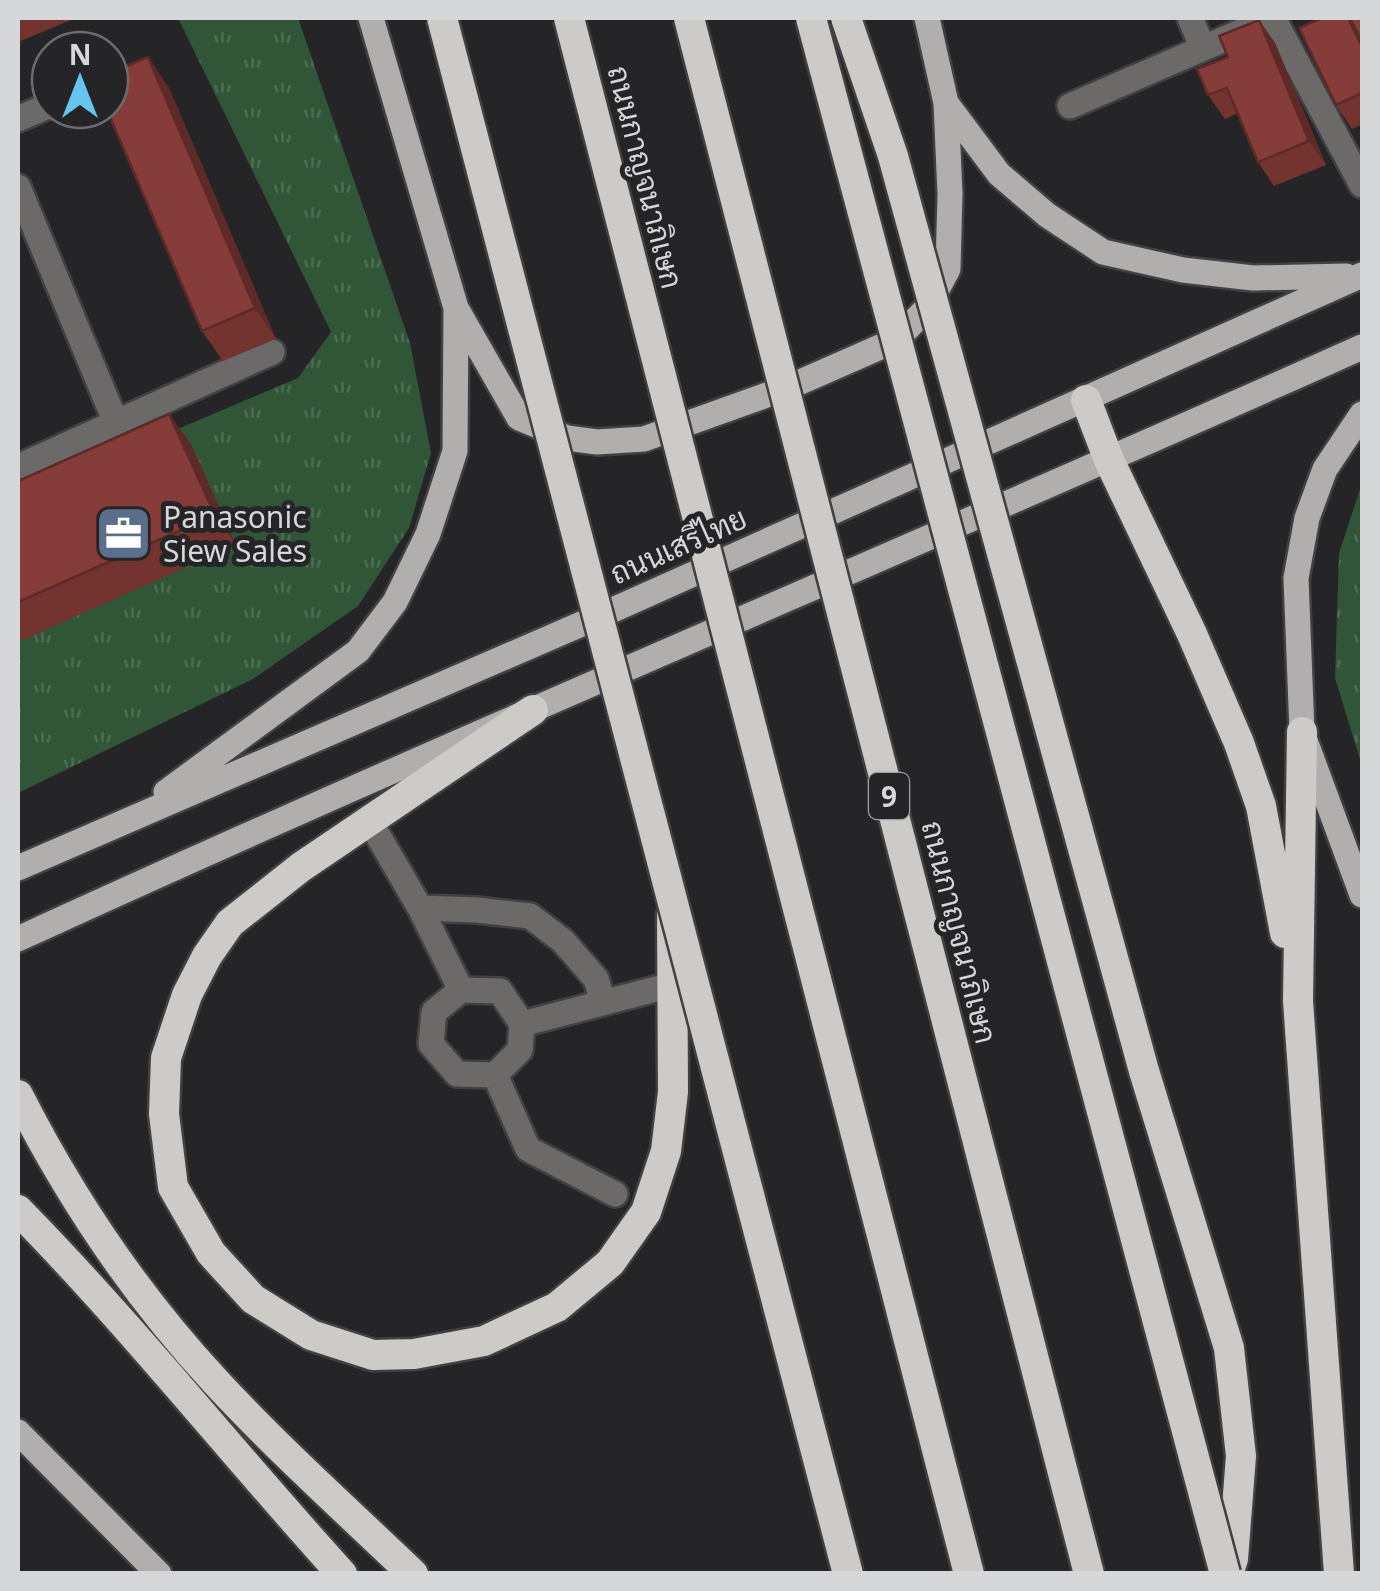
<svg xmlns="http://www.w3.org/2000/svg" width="1380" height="1591" font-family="'Noto Sans',Sarabun,sans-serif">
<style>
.grass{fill:url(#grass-tufts)}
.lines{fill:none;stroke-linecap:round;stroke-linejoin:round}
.minor-casing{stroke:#414144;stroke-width:30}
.major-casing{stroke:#414144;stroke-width:30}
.highway-casing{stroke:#414144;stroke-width:35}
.minor{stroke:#6b6a69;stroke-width:25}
.major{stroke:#b0afad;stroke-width:25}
.highway{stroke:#cccbc8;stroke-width:30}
.highway-bridge-casing{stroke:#414144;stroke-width:35;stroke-linecap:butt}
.highway-bridge{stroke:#cccbc8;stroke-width:30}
.wall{fill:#733430}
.shaded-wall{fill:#5e2a27}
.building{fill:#863c38;stroke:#5e2a27;stroke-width:2.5}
.labels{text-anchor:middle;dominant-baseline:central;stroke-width:10;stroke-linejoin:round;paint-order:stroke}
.shield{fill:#252528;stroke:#a1a2a3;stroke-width:2.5}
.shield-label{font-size:28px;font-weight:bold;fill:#d6d7d8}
.street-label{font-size:30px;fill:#d6d7d8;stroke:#252528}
.poi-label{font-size:30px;fill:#d6d7d8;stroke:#252528;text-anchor:start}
</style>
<defs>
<pattern id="grass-tufts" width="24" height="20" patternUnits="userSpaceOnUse" patternTransform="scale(2.5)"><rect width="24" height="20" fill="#305537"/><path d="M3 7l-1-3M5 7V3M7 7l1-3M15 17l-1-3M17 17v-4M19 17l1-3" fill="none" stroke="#4d6d53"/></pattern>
</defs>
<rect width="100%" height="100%" fill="#252528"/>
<path class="grass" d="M178 18H298L410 343 431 453 409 528 358 606 253 679 18 793V497L298 378 331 332Z
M1362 483V766L1335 678 1339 553Z"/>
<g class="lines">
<defs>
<path id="minor" d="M1190 18 1203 48
M1070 106 1273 18 1362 185
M18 119 50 105
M18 187 116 423
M18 467 272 352
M369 820 420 908 461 990 434 1012 431 1044 457 1074 495 1075 520 1050 522 1024 500 991 461 990
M420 908 477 910 530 916 563 941 596 979 603 1002
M522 1024 671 985
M495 1075 528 1149 615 1194"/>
<path id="major" d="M371 18 456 308 519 418 567 438 597 442 644 439 789 387 896 340 927 308 948 269 950 194 946 103 927 18
M946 103 999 174 1047 215 1103 252 1183 270 1253 278 1346 276
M1362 414 1325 469 1307 518 1296 578 1302 732 1362 895
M166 792 358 651 395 602 428 534 455 451 456 308
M18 868 586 622 1362 275
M18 939C463 735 915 547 1362 347
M18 1432 159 1574"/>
<path id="highway" d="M1086 400 1109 460 1192 634 1239 743 1261 806 1285 933
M533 710 301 867 230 923 207 956 187 995 166 1058 164 1114 173 1187 211 1253 253 1299 311 1335 373 1355 414 1354 484 1341 557 1307 610 1263 646 1212 666 1151 673 1092 672 915
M1302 732 1298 1001 1339 1574
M1144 1071 1229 1348 1241 1456 1233 1559 1228 1574
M18 1095C71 1199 137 1297 216 1382 278 1449 347 1511 413 1574
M18 1210C132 1326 232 1453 342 1574"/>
</defs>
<use href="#minor" class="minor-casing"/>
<use href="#major" class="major-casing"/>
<use href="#highway" class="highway-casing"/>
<use href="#minor" class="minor"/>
<use href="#major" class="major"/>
<use href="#highway" class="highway"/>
<defs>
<path id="highway-bridge" d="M442 18 848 1574
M569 18 969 1574
M689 18 1089 1574
M811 18 1225 1574
M846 18 893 156 1144 1071"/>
</defs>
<use href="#highway-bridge" class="highway-bridge-casing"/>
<use href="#highway-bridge" class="highway-bridge"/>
</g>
<path class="wall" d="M18 18H76L18 42Z
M1362 18V124L1352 129 1336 105Z
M1259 20 1275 43 1326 165 1274 186 1258 162 1238 113 1225 119 1208 95 1228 57Z
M148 57 169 88 276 339 223 361 202 331Z
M191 444 236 545 18 642V481Z"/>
<path class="shaded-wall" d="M1259 20 1275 43 1326 165 1309 141Z
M148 57 169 88 276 339 255 308Z
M169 414 191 444 236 545 215 515Z"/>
<path class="building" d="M1322 18H1348L1362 47V93L1336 105 1299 28Z
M1350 18H1362V41Z
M1259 20 1309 141 1258 162 1227 88 1208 95 1197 69 1228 57 1219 36Z
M148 57 255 308 202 331 107 110H110V73Z
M169 414 215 515 18 602V481Z"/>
<defs>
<symbol id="office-square" viewBox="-11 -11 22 22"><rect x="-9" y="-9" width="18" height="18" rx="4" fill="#5c6f8a" stroke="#252528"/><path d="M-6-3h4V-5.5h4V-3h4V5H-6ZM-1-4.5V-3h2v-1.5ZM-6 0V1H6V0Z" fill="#fff"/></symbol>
</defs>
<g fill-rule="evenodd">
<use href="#office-square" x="92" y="502" width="63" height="63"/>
</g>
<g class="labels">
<rect class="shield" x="869" y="773" width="40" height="46" rx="8"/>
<g class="shield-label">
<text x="889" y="796">9</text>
</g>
<g class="street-label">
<text transform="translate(646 177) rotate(76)">ถนนกาญจนาภิเษก</text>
<text transform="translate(678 545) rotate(-24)">ถนนเสรีไทย</text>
<text transform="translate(960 932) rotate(76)">ถนนกาญจนาภิเษก</text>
</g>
<g class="poi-label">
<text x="163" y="516">Panasonic<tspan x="163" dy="34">Siew Sales</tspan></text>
</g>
</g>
<rect width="1380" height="1591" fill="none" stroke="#d6d7d8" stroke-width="40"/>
<g transform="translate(80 80)"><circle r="48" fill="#252528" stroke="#6c6c6e" stroke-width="2.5"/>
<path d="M0-8L18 38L0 25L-18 38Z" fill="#67c4ef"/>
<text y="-15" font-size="28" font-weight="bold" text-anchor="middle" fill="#d6d7d8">N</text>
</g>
</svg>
